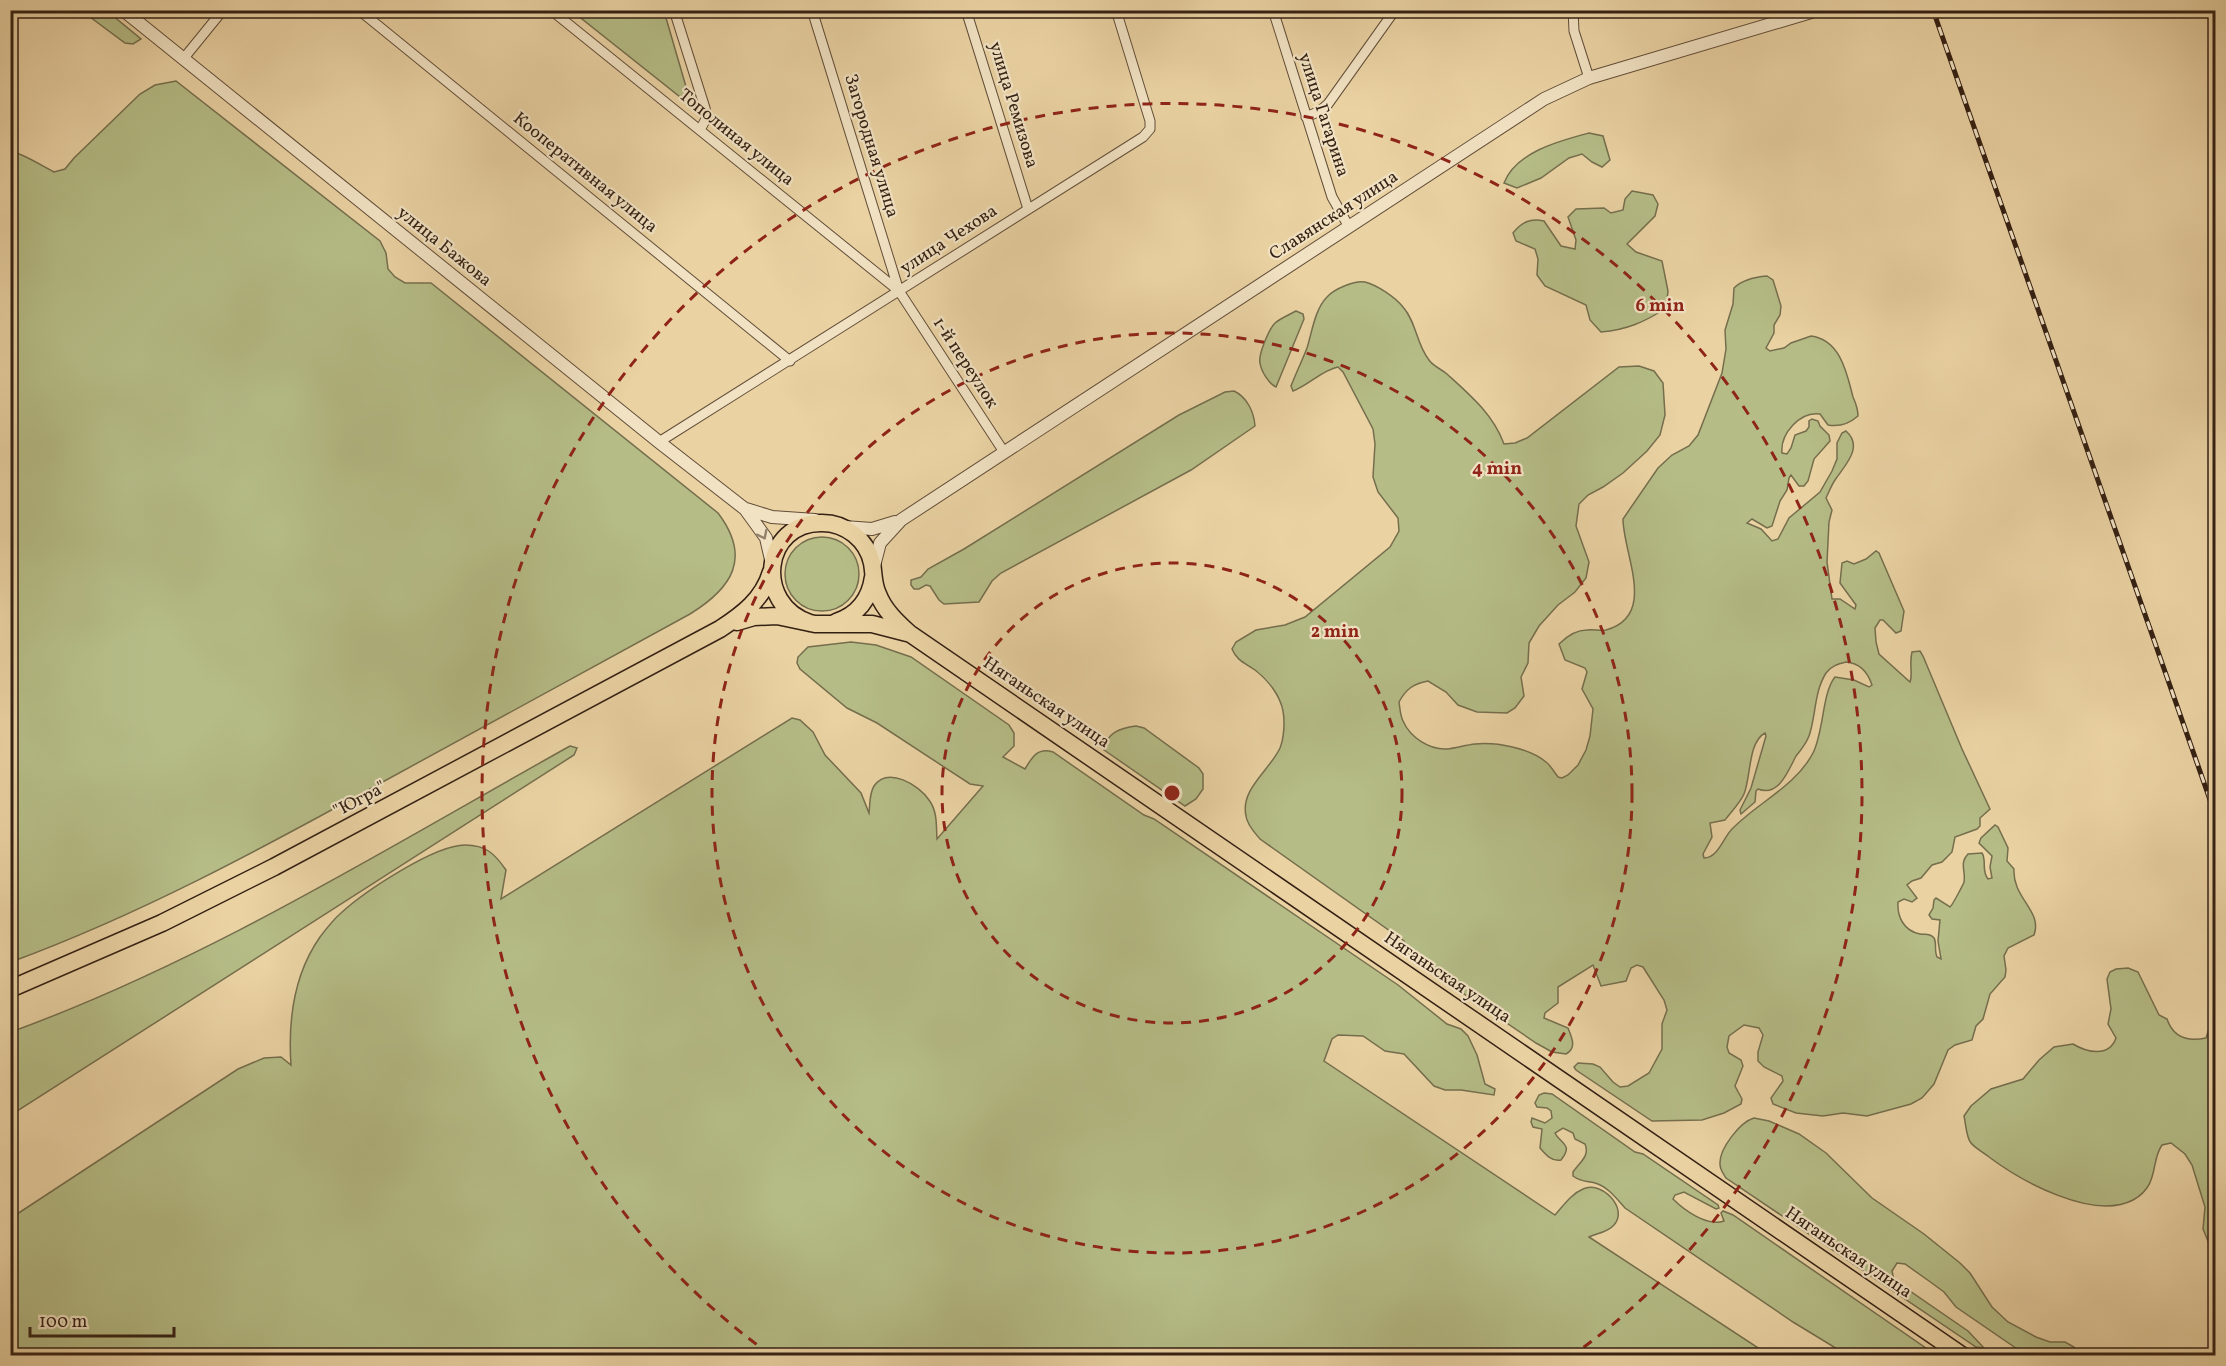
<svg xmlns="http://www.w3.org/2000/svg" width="2226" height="1366" font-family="Vollkorn,serif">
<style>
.green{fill:#b5bc86;stroke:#756e4d;stroke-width:1.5;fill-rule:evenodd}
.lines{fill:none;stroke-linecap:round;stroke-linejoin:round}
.minor-casing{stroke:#624d38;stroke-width:11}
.tertiary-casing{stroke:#624d38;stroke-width:14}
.trunk-casing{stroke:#352114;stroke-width:19}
.minor{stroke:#f1e2c3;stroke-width:9}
.tertiary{stroke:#f1e2c3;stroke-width:12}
.trunk{stroke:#ead2a3;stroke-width:16}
.rail-casing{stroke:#352114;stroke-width:5}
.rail{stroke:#f1e2c3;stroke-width:3;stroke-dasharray:9;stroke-linecap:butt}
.oneway{stroke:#93826c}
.ring{fill:none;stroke:#8f2418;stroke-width:3;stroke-dasharray:10 8}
.labels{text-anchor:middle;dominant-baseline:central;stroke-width:4.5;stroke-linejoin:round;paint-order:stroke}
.street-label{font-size:18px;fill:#352114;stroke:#f1e2c3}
.centre{fill:#8f2418;stroke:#f1e2c3;stroke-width:3}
.ring-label{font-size:18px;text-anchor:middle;font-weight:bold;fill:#8f2418;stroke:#f1e2c3;stroke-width:4.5;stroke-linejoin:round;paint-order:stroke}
</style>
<rect width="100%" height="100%" fill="#ead2a3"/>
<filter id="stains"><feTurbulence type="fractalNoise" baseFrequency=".00333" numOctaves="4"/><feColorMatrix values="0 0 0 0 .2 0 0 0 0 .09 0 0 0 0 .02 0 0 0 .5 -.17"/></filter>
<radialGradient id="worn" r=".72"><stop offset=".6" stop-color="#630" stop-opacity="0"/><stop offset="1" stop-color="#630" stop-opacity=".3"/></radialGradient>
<path class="green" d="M82 11H107L141 39 133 44 125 43Z
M572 11H664L689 97 684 100Z
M176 81 380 241 386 253 388 269 395 277 405 283H431L718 513C752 558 732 588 690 614 587 671 483 727 379 784 259 850 139 915 11 962V151C28 156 38 164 54 172L65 169 74 158 140 94 155 85Z
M1589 133 1603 136 1610 160 1602 167 1592 162 1582 154 1569 158 1541 178 1517 188 1504 183C1516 152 1559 141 1589 133Z
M1632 191 1653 195 1658 204 1655 216 1627 244 1636 252 1662 261 1668 291 1666 308C1645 322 1626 330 1601 332L1590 320 1586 305 1545 286 1537 275 1538 259 1535 249 1516 241 1513 233C1522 222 1530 218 1544 221L1561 246 1575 249 1576 240 1568 217 1576 209 1604 208 1611 213 1623 210 1625 199Z
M1767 276 1773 280 1781 306 1780 315 1774 325V333L1766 348 1770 351 1784 348 1791 343 1811 336C1841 340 1847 374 1853 397 1856 404 1858 408 1858 416 1850 423 1839 427 1828 425L1820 414C1800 411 1780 434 1782 453L1787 454 1791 448 1795 435 1806 431 1809 427V421L1812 419 1818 421 1820 426 1829 435 1830 441 1814 459 1808 481 1804 486H1799L1791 475 1789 478 1787 490 1780 501 1772 526 1767 528 1752 519 1747 523 1761 529 1772 541 1778 539 1789 518 1820 492 1832 471 1837 459V443L1842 433 1846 431C1864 447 1845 465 1835 480 1831 486 1829 492 1826 498L1832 510 1829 522 1827 562 1832 599H1840L1855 609 1856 605 1840 583 1842 563 1847 561 1854 564 1866 559 1876 551 1879 553 1904 611 1901 631 1896 633 1883 620H1880L1875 628 1876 642 1879 654 1910 682C1913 675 1909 663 1912 652L1920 651 1923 656 1962 749 1990 809 1980 818V826L1977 829 1955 837 1952 852 1942 862 1932 865 1921 878 1912 881 1907 885 1917 898 1912 902 1904 899 1898 902C1897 917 1904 931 1920 934 1926 935 1930 933 1934 938 1937 943 1934 950 1937 957L1941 959 1938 941 1940 920 1932 919 1929 915 1933 908 1934 900 1936 898 1950 907C1952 906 1964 883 1964 882 1966 871 1959 863 1968 854L1982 853C1987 861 1981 871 1988 879L1992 878 1990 867 1992 856 1979 843 1981 838 1995 825 1998 827 2008 848 2007 861 2014 869C2012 898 2043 911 2034 935L2008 948 2004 956 2006 970 2005 977 1990 994 1983 1019 1976 1026 1972 1040 1955 1045 1948 1050 1934 1084 1922 1098 1911 1104 1867 1116 1843 1113 1823 1116 1796 1113 1773 1104 1771 1098 1783 1081 1782 1076 1764 1067 1758 1061V1052L1763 1035 1759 1028 1744 1025 1729 1036 1727 1047 1729 1053 1741 1060 1743 1066 1735 1086 1742 1099 1741 1104 1724 1113 1702 1120 1652 1121 1576 1070 1574 1067 1578 1063 1593 1064 1600 1067 1613 1082 1620 1087 1628 1086 1649 1073 1662 1049V1024L1667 1010 1664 1000 1643 967 1637 965 1631 968 1626 981 1601 986 1593 965 1558 987V1003L1545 1013 1544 1018 1568 1028C1572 1038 1577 1048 1566 1054L1552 1052 1536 1043 1423 966 1408 953 1404 941 1260 839C1255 833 1247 825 1246 816 1240 789 1270 770 1280 748 1284 738 1285 722 1283 711 1280 695 1268 680 1255 670 1245 663 1237 661 1232 649L1236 642 1256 630 1285 625 1305 617 1390 547 1399 531 1398 518 1378 492 1373 477 1375 444 1373 429 1343 372 1338 367C1322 370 1309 385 1293 391L1291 386C1296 373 1302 361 1307 348 1312 332 1315 309 1327 297 1334 289 1355 280 1365 282 1377 285 1395 297 1403 307 1417 323 1416 344 1429 360 1433 366 1441 369 1447 374 1469 394 1493 414 1504 444L1515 443 1527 438 1619 367 1639 366 1654 371 1663 383 1665 415 1660 435 1647 451 1623 473 1603 487 1588 495 1579 504 1576 526 1589 562 1586 578 1575 592 1558 605 1539 626 1529 643 1528 663 1521 677 1524 696 1515 708 1507 713 1477 712 1458 705 1446 692 1428 681C1413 684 1406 689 1399 702 1400 708 1400 715 1403 721 1410 737 1429 750 1447 749 1456 748 1466 745 1475 744 1497 742 1529 748 1546 762 1551 766 1554 772 1558 777L1562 778 1568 775 1578 765 1586 750 1590 736 1593 709 1582 689 1587 672 1585 668 1565 660 1559 644C1566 637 1576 630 1587 630 1593 629 1600 631 1606 630 1658 616 1623 554 1623 519L1658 468 1672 455 1689 446 1698 435 1722 373 1726 349 1725 330 1733 304 1734 288C1742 280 1755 277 1767 276ZM1846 662C1860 663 1868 673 1872 685L1869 687 1854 680 1835 677C1822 693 1824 731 1813 753 1796 786 1757 803 1732 829 1723 838 1718 858 1704 858L1703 854 1712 837 1710 823 1725 820C1731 812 1740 803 1744 794 1751 777 1748 742 1765 733L1766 736 1751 788 1740 810 1741 814 1755 802 1756 791 1758 789C1779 797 1788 771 1796 756 1801 750 1806 744 1809 736 1816 716 1814 692 1826 673 1831 666 1838 664 1846 662Z
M1296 311 1303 314 1304 319 1276 387C1269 384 1261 371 1260 363 1258 355 1269 329 1275 323 1281 318 1289 315 1296 311Z
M1234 391C1247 397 1254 412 1255 426L1191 470 1001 573 992 581 979 602 944 604 939 600 930 586 926 585 919 589H914L911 585V580L921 577 928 569 964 549 1179 415 1225 392Z
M785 574a37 37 0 1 1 74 0a37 37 0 1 1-74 0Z
M851 642 876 645 911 657 1009 725 1014 733V746L1003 757 1025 769C1032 757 1038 747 1053 752L1144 815 1154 819 1398 985 1447 1024 1461 1029 1468 1036 1477 1055 1485 1084 1495 1089 1494 1095 1461 1090H1445L1434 1086 1404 1054 1385 1051 1363 1036 1338 1035 1332 1039 1324 1061 1555 1215C1563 1206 1571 1194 1583 1189 1601 1180 1629 1208 1614 1225 1607 1233 1597 1233 1589 1237L1769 1355H11V1218L238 1069 264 1058 281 1057 291 1065C288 1021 294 974 320 937 326 929 334 919 341 913 364 892 434 845 465 845 486 845 495 854 506 870L501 899 792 718 800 720 813 732 825 755 861 793 869 813C870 806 869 794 874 786 888 766 919 785 929 800 938 812 936 827 937 839L983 786 970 784 877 723 847 708 800 669 797 663 798 657 808 647Z
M1136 726 1144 728 1199 768 1203 774V789L1196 799 1185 806 1104 750C1106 733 1120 728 1136 726Z
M570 746 577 748 574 755 11 1115V1032C208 960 387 848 570 746Z
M2128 968 2138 972 2159 1015 2167 1019C2173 1037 2187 1042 2206 1038L2209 1029 2213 1026 2215 1029V1258L2203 1229 2205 1207 2192 1165 2185 1154 2171 1143 2162 1145C2150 1162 2160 1185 2133 1200 2093 1221 2021 1181 1989 1157 1984 1153 1975 1148 1971 1143 1966 1137 1966 1124 1964 1116L1971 1106 1991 1089 2023 1079 2039 1060 2054 1047 2073 1044C2086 1052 2109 1058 2116 1038L2108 1024 2111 1009 2107 979 2110 972 2116 969Z
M1544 1093 1552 1094 1635 1152 1643 1154 1718 1205 1719 1208 1716 1209 1684 1192 1675 1195 1673 1199C1684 1210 1707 1227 1724 1221L1721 1213 1723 1211 1733 1215 1936 1355H1847L1793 1322 1625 1208C1617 1199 1607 1186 1595 1183 1586 1181 1581 1182 1573 1176V1172C1580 1162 1590 1156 1585 1144L1575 1139 1573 1133 1563 1128 1555 1133C1560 1144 1574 1144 1561 1160 1552 1162 1546 1155 1540 1148L1542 1129 1533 1127 1531 1122 1532 1118 1545 1123 1552 1118 1551 1111 1547 1108 1537 1107 1535 1103 1539 1095Z
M1754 1118 1769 1121 1799 1134 1826 1153 1872 1198 1924 1234 1960 1263 1970 1273 1992 1307 2008 1322 2036 1337 2050 1342H2065L2074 1347 2077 1355H2026L1956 1307 1944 1292 1929 1281 1905 1264 1897 1263 1892 1271 1894 1280 1968 1331 1984 1348 1976 1347 1726 1178C1723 1173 1720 1170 1720 1164 1719 1149 1740 1122 1754 1118Z"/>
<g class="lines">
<defs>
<path id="minor" d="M359 10 790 361
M551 10 899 291
M674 10 705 108 707 117 700 130
M812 10 899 291 1004 452
M966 10 1028 209
M1273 10 1332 197 1349 227
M1573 10 1574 31 1589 78
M184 58 223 10
M1306 117 1320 111 1328 104 1395 10
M659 442 1143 137 1150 129V121L1116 10"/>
<path id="tertiary" d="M123 10 659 442 745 509 766 538 772 564
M746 509 772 517 815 520
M844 527 872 529 895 522
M874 566 880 543 901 520 1544 99 1589 78 1818 10"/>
<path id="trunk" d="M737 622 754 617 777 616 815 624H872L907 633
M836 622C857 615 870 599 873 577
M810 623C753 604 763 522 822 523 846 523 867 540 872 563 874 574 873 584 878 594 884 610 897 622 909 633L1963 1356
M10 989 162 923 274 867 720 629C743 614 763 599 771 572"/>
</defs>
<use href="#minor" class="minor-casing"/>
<use href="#tertiary" class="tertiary-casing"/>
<use href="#trunk" class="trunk-casing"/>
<use href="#minor" class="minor"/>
<use href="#tertiary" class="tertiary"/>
<use href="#trunk" class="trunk"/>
<defs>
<path id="rail" d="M1933 10 2216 817"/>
</defs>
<use href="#rail" class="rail-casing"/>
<use href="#rail" class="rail"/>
</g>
<defs><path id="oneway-chevron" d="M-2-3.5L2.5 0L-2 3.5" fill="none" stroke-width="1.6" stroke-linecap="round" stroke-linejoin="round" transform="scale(1.5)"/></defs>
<use class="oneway" href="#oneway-chevron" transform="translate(763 535) rotate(63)"/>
<g class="ring">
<circle cx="1172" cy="793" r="230"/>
<circle cx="1172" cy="793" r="460"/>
<path d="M771 1355A690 690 0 1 1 1573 1355"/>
</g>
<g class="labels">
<g class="street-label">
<text transform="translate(1013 105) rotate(73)">улица Ремизова</text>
<text transform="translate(1323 115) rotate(72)">улица Гагарина</text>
<text transform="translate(736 138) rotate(39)">Тополиная улица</text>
<text transform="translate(871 146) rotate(73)">Загородная улица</text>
<text transform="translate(585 173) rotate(39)">Кооперативная улица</text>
<text transform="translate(1334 216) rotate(-33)">Славянская улица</text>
<text transform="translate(949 240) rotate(-33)">улица Чехова</text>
<text transform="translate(444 247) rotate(39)">улица Бажова</text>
<text transform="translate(965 363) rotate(57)">1-й переулок</text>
<text transform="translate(1046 703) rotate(34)">Няганьская улица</text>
<text transform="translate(360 800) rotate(-28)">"Югра"</text>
<text transform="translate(1447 978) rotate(34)">Няганьская улица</text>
<text transform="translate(1848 1253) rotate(34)">Няганьская улица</text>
</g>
</g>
<circle cx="1172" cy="793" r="9" class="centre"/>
<g class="ring-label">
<text x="1660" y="311">6 min</text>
<text x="1497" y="474">4 min</text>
<text x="1335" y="637">2 min</text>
</g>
<rect width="2226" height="1366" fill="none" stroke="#ead2a3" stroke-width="36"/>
<rect x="12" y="12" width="2202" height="1342" fill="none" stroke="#352114" stroke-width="3"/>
<rect x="18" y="18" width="2190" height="1330" fill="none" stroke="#352114" stroke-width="1.5"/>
<path d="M30 1327v9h144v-9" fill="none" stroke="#352114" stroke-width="3"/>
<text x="39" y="1327" font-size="18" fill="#352114" stroke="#f1e2c3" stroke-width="4.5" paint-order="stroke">100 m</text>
<rect width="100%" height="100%" filter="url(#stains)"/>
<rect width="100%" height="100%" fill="url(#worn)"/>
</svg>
